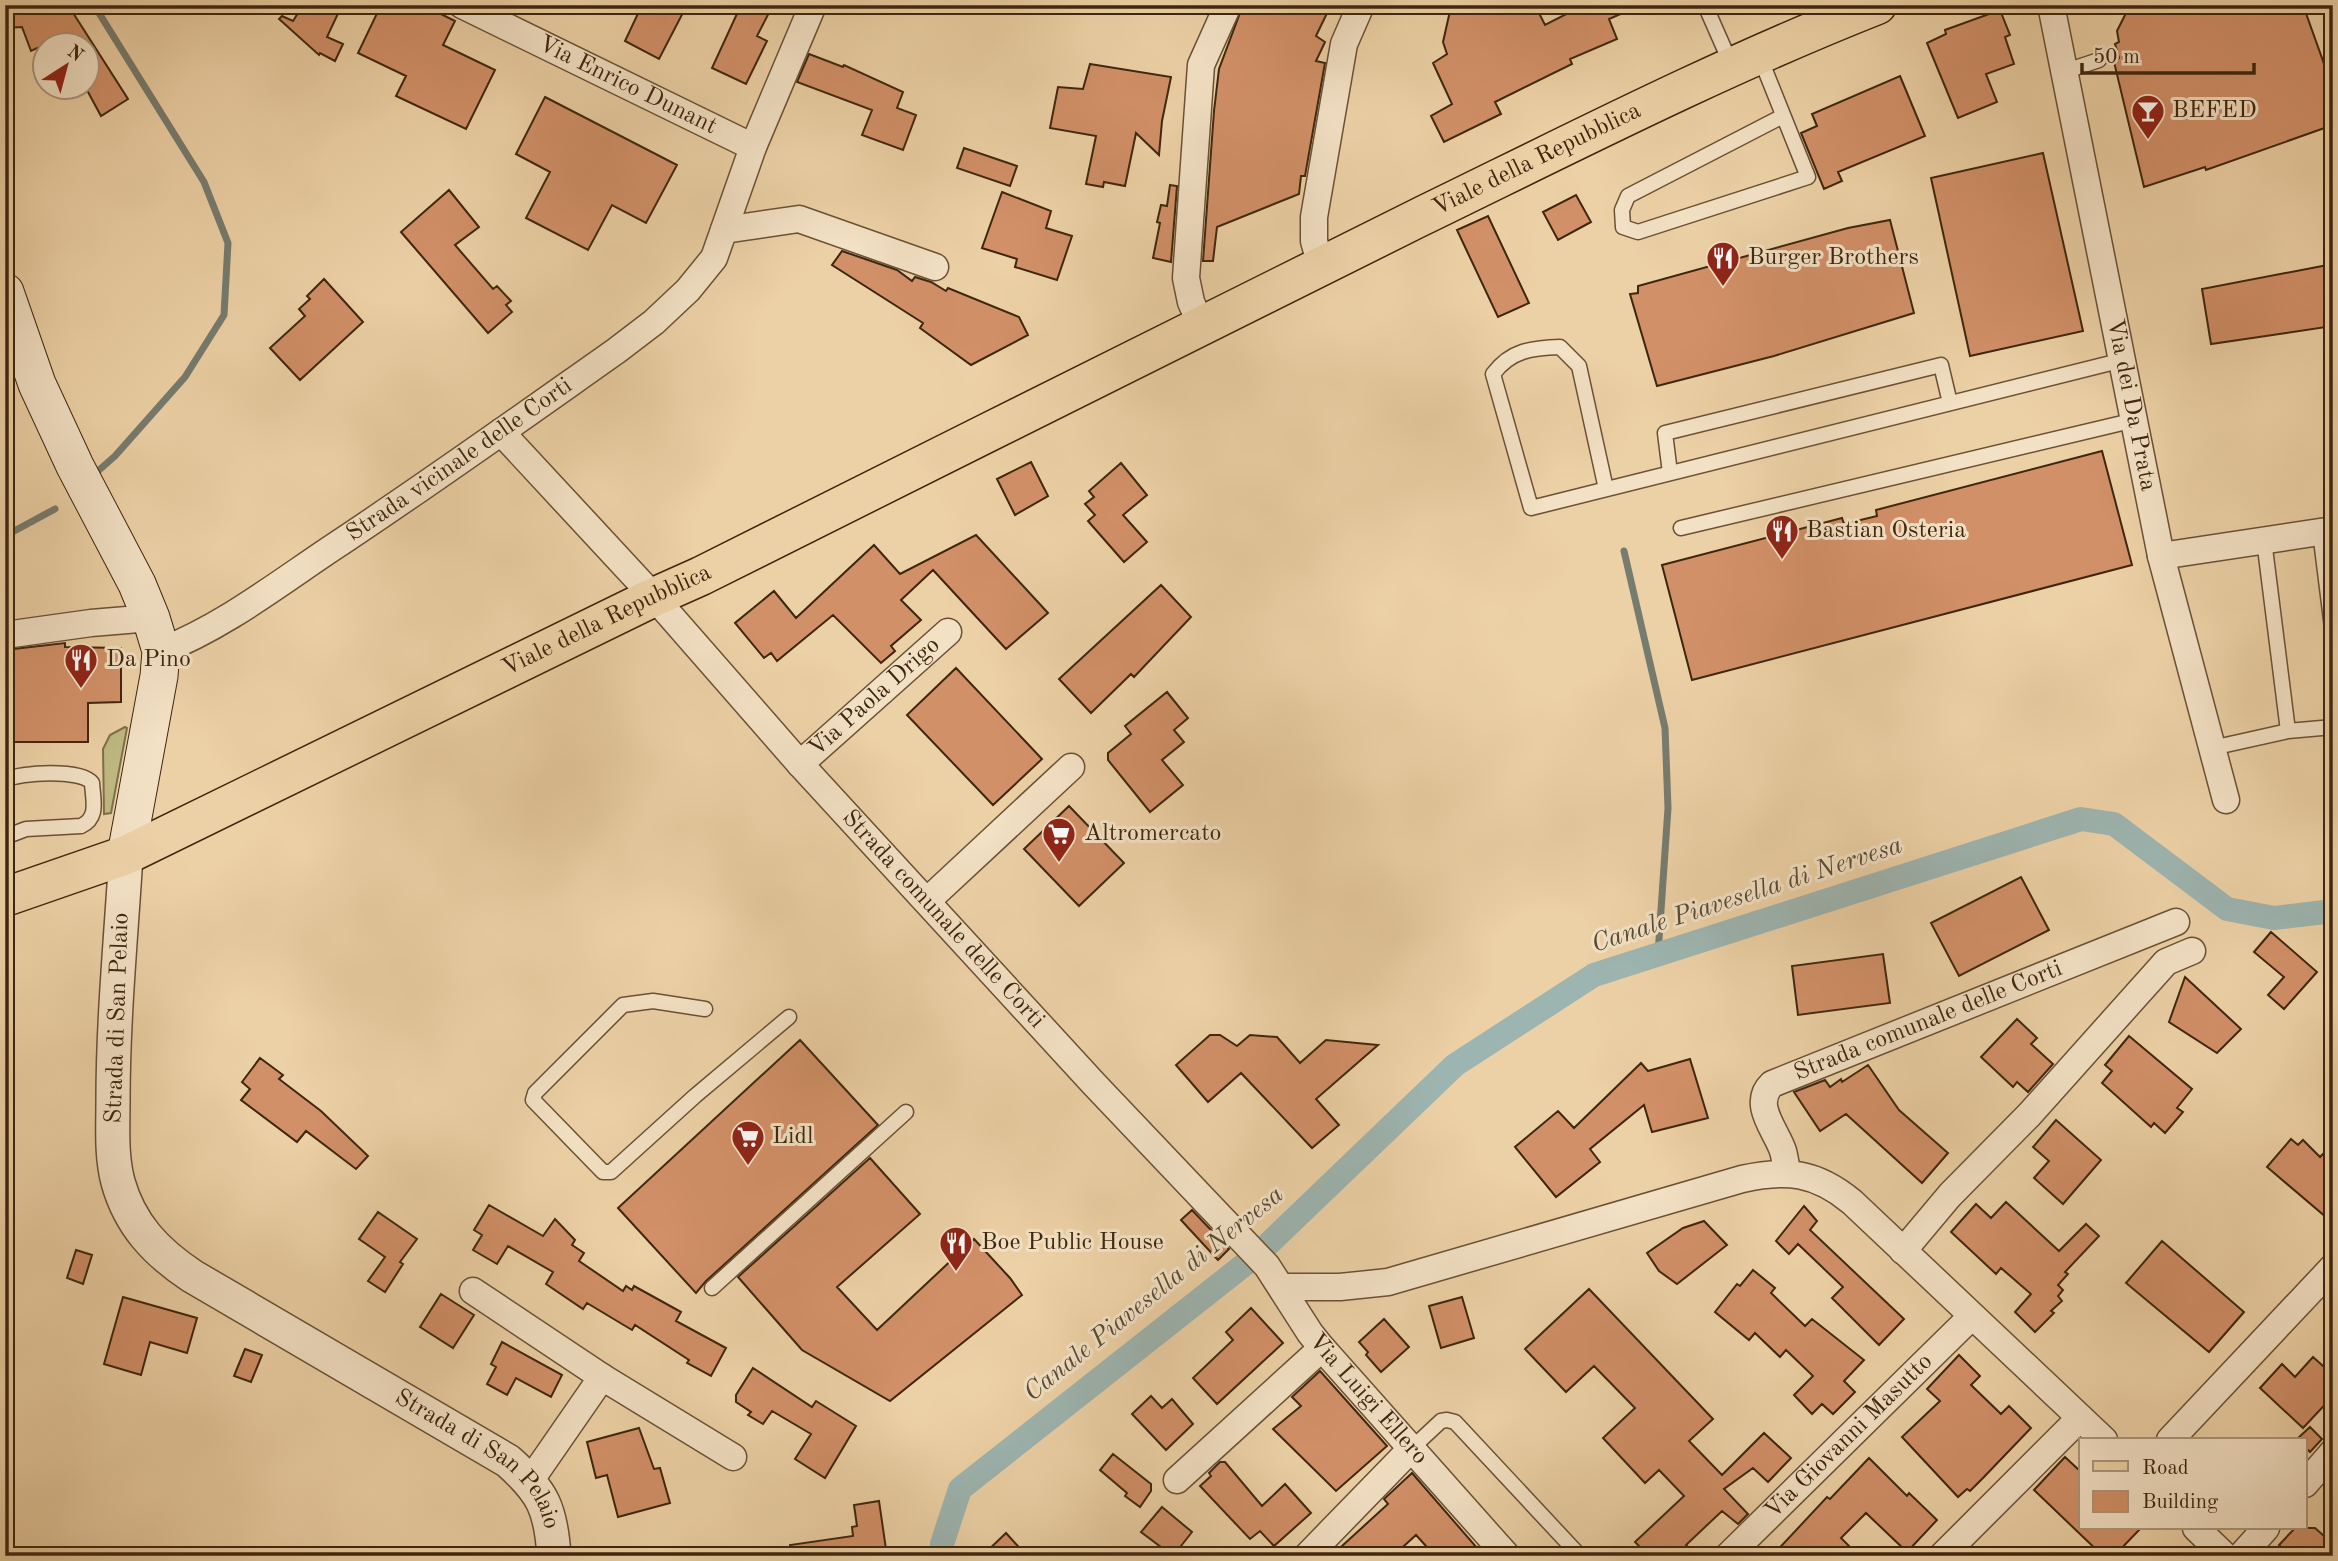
<svg xmlns="http://www.w3.org/2000/svg" width="2338" height="1561" font-family="'Old Standard TT',serif">
<style>
.green{fill:#bfb982;stroke:#7e7048;stroke-width:2}
.lines{fill:none;stroke-linecap:round;stroke-linejoin:round}
.stream{stroke:#777c70;stroke-width:7}
.canal{stroke:#9db5b1;stroke-width:24}
.building{fill:#d29068;stroke:#3e260e;stroke-width:2}
.service-casing{stroke:#6a5134;stroke-width:17}
.minor-casing{stroke:#6a5134;stroke-width:29}
.tertiary-casing{stroke:#6a5134;stroke-width:36}
.secondary-casing{stroke:#3e260e;stroke-width:39}
.primary-casing{stroke:#3e260e;stroke-width:41}
.service{stroke:#f3e1c5;stroke-width:14}
.minor{stroke:#f3e1c5;stroke-width:26}
.tertiary{stroke:#f3e1c5;stroke-width:33}
.secondary{stroke:#f3e1c5;stroke-width:37}
.primary{stroke:#edd1a6;stroke-width:38}
.labels{text-anchor:middle;dominant-baseline:central;stroke-width:6;stroke-linejoin:round;paint-order:stroke}
.street-label{font-size:24px;fill:#3e260e;stroke:#f3e1c5}
.poi-label{font-size:24px;fill:#3e260e;stroke:#f3e1c5;text-anchor:start}
.water-label{font-size:26px;font-style:italic;fill:#564a37;stroke:#f3e1c5}
</style>
<rect width="100%" height="100%" fill="#edd1a6"/>
<filter id="stains"><feTurbulence type="fractalNoise" baseFrequency=".00286" numOctaves="4"/><feColorMatrix values="0 0 0 0 .2 0 0 0 0 .09 0 0 0 0 .02 0 0 0 .5 -.17"/></filter>
<radialGradient id="worn" r=".72"><stop offset=".6" stop-color="#630" stop-opacity="0"/><stop offset="1" stop-color="#630" stop-opacity=".3"/></radialGradient>
<path class="green" d="M125 727 127 728 111 813 104 814 103 749 110 735Z"/>
<g class="lines">
<path class="stream" d="M94 5 204 182 228 243 224 315 185 377 115 456 98 471
M5 536 55 509
M1624 551 1665 728 1668 808 1658 954"/>
<path class="canal" d="M942 1556V1544L960 1489 1259 1253 1455 1065 1594 975 2081 819 2114 824 2227 909 2274 918 2333 911"/>
</g>
<path class="building" d="M5 5H68L128 99 101 116 88 92V46H72L65 35 31 51 22 27 5 28Z
M303 5H342L327 37 343 44 335 61 320 53 319 55 279 19 282 16 293 21Z
M381 5H423L455 21 443 45 495 70 466 129 396 96 406 76 358 53Z
M642 5H687L659 59 625 41Z
M741 5H773L757 36 767 41 746 84 712 68Z
M1243 5H1331L1316 36 1325 42 1316 61 1325 63 1305 176H1301L1299 194 1217 227 1213 261H1203L1214 111 1219 69Z
M1465 5H1535L1545 25 1584 5H1641L1609 19 1617 39 1570 59 1572 64 1495 102 1501 114 1444 142 1431 116 1452 104 1433 63 1447 54 1443 42 1450 11Z
M2130 5H2303L2333 89V125L2206 170 2205 167 2144 187 2114 62 2119 58 2115 44 2119 42 2117 31Z
M2000 10 2010 35 2005 37 2014 64 1986 74 1997 102 1958 118 1927 43 1946 34 1945 30Z
M809 54 843 67 844 65 903 92 897 108 916 115 903 150 862 135 872 110 797 82Z
M1090 64 1171 77 1162 121 1159 155 1136 133 1125 186 1104 182 1103 187 1086 184 1096 136 1050 128 1058 87 1083 89Z
M1900 76 1925 136 1838 172 1842 181 1824 189 1801 133 1817 126 1812 114Z
M545 97 677 165 646 223 612 205 588 250 526 218 550 172 516 154Z
M964 148 1017 166 1010 186 957 168Z
M2043 153 2083 331 1970 356 1931 178Z
M1170 185 1177 186 1171 262 1153 258 1160 223 1157 222 1161 205 1167 206Z
M449 190 479 227 455 245 493 289 497 286 511 301 506 305 512 312 488 333 401 232Z
M1002 192 1051 211 1046 228 1072 236 1057 280 1015 267 1017 259 982 248Z
M1576 195 1591 222 1558 240 1543 212Z
M1488 216 1529 303 1498 317 1457 230Z
M1890 220 1914 313 1774 356 1657 386 1630 294 1638 293V286L1848 228Z
M842 251 897 270 912 281 915 277 931 282 946 291 948 288 1019 317 1028 335 971 365 920 328 923 323 832 265Z
M2333 264V326L2211 344 2202 289Z
M324 279 363 322 300 380 270 348 305 316 299 309 310 299 307 296Z
M2102 451 2132 565 1692 680 1662 565 1842 518 1844 524 1877 516 1876 510Z
M1031 462 1048 496 1015 515 997 479Z
M1121 463 1147 495 1123 515 1147 542 1124 562 1088 521 1095 515 1085 504 1094 497 1089 491Z
M976 535 1048 613 1006 649 933 570 901 600 921 620 891 646 895 651 881 663 833 615 777 661 771 653 764 658 735 623 774 591 796 618 874 545 900 574Z
M1161 585 1191 617 1134 677 1131 674 1091 713 1059 679Z
M65 643V647L121 648V702L88 703V742H10L11 711H5V650Z
M956 668 1042 759 993 805 907 715Z
M1167 692 1188 718 1174 730 1184 742 1162 760 1183 785 1150 812 1108 760V753L1131 734 1125 726Z
M1069 806 1124 863 1079 906 1024 849Z
M2021 877 2049 930 1959 976 1931 923Z
M2271 932 2317 972 2284 1009 2268 995 2284 977 2254 952Z
M1883 954 1890 1003 1798 1015 1792 966Z
M2185 977 2241 1029 2217 1053 2169 1022Z
M2017 1019 2037 1038 2031 1044 2053 1064 2028 1092 2017 1082 2013 1087 1981 1057Z
M1210 1035H1220L1237 1046 1250 1035 1277 1037 1300 1063 1326 1040 1378 1045 1316 1099 1339 1125 1312 1148 1241 1073 1208 1102 1176 1065Z
M2129 1036 2192 1089 2177 1108 2183 1112 2165 1133 2154 1123 2151 1127 2102 1083 2112 1071 2105 1065Z
M800 1040 878 1125 706 1281 696 1293 618 1208Z
M260 1058 283 1075 279 1079 321 1111 368 1156 356 1169 306 1131 297 1142 241 1100 250 1089 242 1082Z
M1690 1059 1708 1118 1652 1132 1644 1105 1590 1149 1600 1162 1556 1197 1515 1147 1558 1111 1574 1128 1641 1063 1648 1071Z
M1868 1065 1899 1110 1948 1153 1922 1183 1846 1114 1820 1131 1794 1092 1825 1080 1830 1087 1841 1079 1842 1082Z
M2056 1120 2101 1160 2063 1204 2034 1178 2049 1161 2033 1147Z
M2291 1139 2298 1145 2303 1140 2320 1157 2333 1144V1223L2267 1167Z
M870 1158 920 1214 837 1287 877 1330 974 1239 1010 1278 1022 1295 890 1401 802 1350 738 1277Z
M2006 1202 2059 1251 2086 1224 2099 1236 2065 1272 2068 1274 2058 1285 2063 1290 2058 1296 2062 1301 2051 1311 2054 1313 2035 1332 2015 1312 2031 1294 2001 1268 1996 1274 1951 1232 1976 1204 1991 1218Z
M489 1205 543 1236 555 1219 575 1240 572 1245 584 1253 579 1261 623 1291 626 1286 632 1290 634 1286 681 1312 676 1321 726 1348 711 1376 687 1363 689 1360 635 1325 632 1330 587 1303 583 1309 546 1284 553 1272 508 1246 497 1264 473 1250 482 1235 474 1230Z
M1804 1206 1817 1221 1810 1230 1904 1319 1879 1345 1832 1298 1843 1287 1798 1244 1789 1254 1776 1241Z
M1192 1210 1229 1249 1218 1260 1181 1220Z
M378 1212 417 1239 400 1262 403 1264 385 1292 368 1281 385 1257 359 1239Z
M1704 1221 1727 1245 1677 1284 1659 1271 1647 1253 1683 1228Z
M2162 1241 2244 1312 2209 1352 2126 1283Z
M76 1250 92 1255 83 1284 67 1278Z
M1753 1270 1775 1288 1771 1293 1805 1326 1812 1319 1864 1360 1844 1381 1855 1392 1833 1414 1822 1404 1812 1414 1794 1395 1813 1376 1786 1350 1780 1357 1755 1333 1749 1340 1715 1312 1737 1284 1740 1286Z
M1589 1289 1713 1419 1689 1441 1722 1475 1764 1433 1791 1458 1768 1482 1753 1468 1724 1489 1748 1514 1738 1524 1722 1511 1686 1545 1698 1556H1649L1635 1542 1684 1496 1659 1470 1645 1483 1603 1438 1635 1408 1594 1366 1566 1392 1525 1349Z
M441 1294 474 1315 453 1348 420 1327Z
M123 1297 197 1318 187 1353 150 1342 141 1375 104 1364Z
M1462 1297 1474 1338 1441 1348 1429 1306Z
M1251 1308 1283 1343 1217 1404 1193 1378 1233 1340 1226 1332Z
M1384 1319 1409 1347 1381 1372 1366 1355 1368 1352 1359 1342Z
M502 1342 562 1375 551 1397 516 1378 507 1395 487 1384 496 1367 491 1364Z
M245 1349 262 1355 251 1382 234 1376Z
M1959 1355 1980 1376 1971 1385 2001 1414 2009 1406 2031 1428 1982 1479 1970 1491 1967 1489 1958 1497 1902 1437 1940 1401 1927 1389Z
M2313 1357 2333 1375V1396L2303 1428 2260 1388 2282 1364 2295 1377Z
M753 1368 812 1407 816 1401 856 1426 825 1478 795 1459 811 1434 772 1411 763 1424 748 1415 751 1412 736 1402V1395Z
M1320 1371 1387 1446 1336 1491 1273 1429 1301 1406 1292 1397Z
M1151 1396 1162 1408 1172 1399 1193 1424 1166 1450 1132 1414Z
M2310 1427 2322 1439 2310 1452 2305 1447V1440L2297 1439Z
M639 1428 654 1469 660 1468 670 1503 618 1517 607 1475 596 1478 587 1442Z
M1113 1454 1151 1484V1491L1140 1507 1125 1496 1127 1493 1100 1470Z
M2065 1457 2081 1472V1528H2141L2114 1556H2103L2034 1490Z
M1869 1458 1907 1496 1909 1493 1937 1520 1907 1552 1866 1513 1841 1538 1859 1556H1772L1827 1497 1830 1499Z
M1220 1462H1225L1262 1506 1285 1484 1311 1513 1274 1546 1260 1531 1250 1539 1200 1486 1211 1476 1209 1473Z
M1412 1473 1484 1556H1435L1416 1535 1393 1556H1331L1388 1504 1384 1499Z
M879 1501 887 1556H790V1545L853 1536 852 1527 857 1526 854 1505Z
M1162 1507 1192 1532 1173 1556 1141 1532Z
M2295 1528H2315L2333 1544V1556H2290L2279 1545Z
M1006 1533 1027 1556H982Z"/>
<g class="lines">
<defs>
<path id="service" d="M1705 5 1731 64
M1759 55 1808 177 1638 232 1623 227 1622 210 1628 196 1783 116
M2066 71 2099 60
M1670 473 1665 433 1941 365 1950 403
M1606 489 1579 366 1560 347C1532 348 1511 350 1493 374L1531 508 2123 360
M1681 528 2135 420
M2320 532 2333 636
M2264 540 2288 731 2333 727
M2212 748 2288 731
M5 780C21 772 81 769 92 783 93 800 99 818 81 826L26 829 5 837
M705 1009 653 1001 623 1005 535 1093 533 1100 603 1172H611L695 1096 789 1017
M712 1288 906 1112
M1411 1449 1441 1421 1447 1420 1455 1422 1580 1556"/>
<g id="minor">
<path id="s1" d="M462 5 753 147"/>
<path id="s2" d="M2051 5 2161 556 2226 800"/>
<path d="M724 230 799 219 935 267"/>
<path d="M1321 266 1314 241V217L1344 44 1361 5"/>
<path d="M1201 325 1191 302 1186 278 1201 65 1228 5"/>
<path id="s3" d="M501 432 654 597 800 764 1094 1084 1267 1266 1310 1333 1322 1348 1507 1556"/>
<path d="M2161 556 2333 530"/>
<path d="M5 635 91 623 151 618"/>
<path id="s4" d="M161 651C222 627 274 587 329 550 426 486 521 418 616 351L654 322 688 290 714 258 753 147 813 5"/>
<path id="s5" d="M800 764 948 632"/>
<path d="M927 901 1071 767"/>
<path id="s6" d="M1787 1173C1786 1166 1785 1158 1783 1151 1776 1130 1751 1104 1772 1084L2176 922"/>
<path d="M1903 1251 1950 1195 2029 1115 2166 962 2192 951"/>
<path d="M1282 1287H1340L1388 1282 1742 1179C1786 1169 1816 1172 1852 1202L2104 1440"/>
<path d="M473 1291 602 1377 733 1457"/>
<path d="M2170 1440 2333 1267"/>
<path d="M1177 1480 1322 1348"/>
<path d="M530 1481 602 1377"/>
<path d="M2305 1484 2333 1452"/>
<path d="M2196 1528 2225 1556"/>
<path d="M1307 1556 1411 1449"/>
<path id="s7" d="M1728 1556 1971 1317"/>
<path d="M1942 1556 2080 1418"/>
<path d="M2241 1556 2266 1528"/>
</g>
<g id="tertiary">
<path id="s8" d="M126 855C121 937 113 1019 113 1101 113 1128 111 1156 118 1182 130 1225 156 1252 192 1276L508 1461C543 1492 551 1509 554 1556"/>
</g>
<path id="secondary" d="M5 292 37 384 75 466 137 584 151 618 161 651 159 676 126 855"/>
<g id="primary">
<path id="s9" d="M5 897 126 855 654 597 701 576C940 457 1179 336 1418 218 1570 144 1720 67 1877 5"/>
</g>
</defs>
<use href="#service" class="service-casing"/>
<use href="#minor" class="minor-casing"/>
<use href="#tertiary" class="tertiary-casing"/>
<use href="#secondary" class="secondary-casing"/>
<use href="#primary" class="primary-casing"/>
<use href="#service" class="service"/>
<use href="#minor" class="minor"/>
<use href="#tertiary" class="tertiary"/>
<use href="#secondary" class="secondary"/>
<use href="#primary" class="primary"/>
</g>
<defs>
<symbol id="bar-pin" viewBox="-11 -11 22 30"><path d="M0 17L-7.5 6A9.5 9.5 0 1 1 7.5 6Z" fill="#8f2418" stroke="#f3e1c5"/><path d="M-6-5H6L.8 .8V4.5H3.5V6h-7V4.5H-.8V.8Z" fill="#fff"/></symbol>
<symbol id="restaurant-pin" viewBox="-11 -11 22 30"><path d="M0 17L-7.5 6A9.5 9.5 0 1 1 7.5 6Z" fill="#8f2418" stroke="#f3e1c5"/><path d="M-5-6h1v4h1v-4h1v4h1v-4h1v5L-1.5 .5V6h-2V.5L-5-1ZM5-6V6H3V1.5H1.5Q1.5-4 5-6Z" fill="#fff"/></symbol>
<symbol id="supermarket-pin" viewBox="-11 -11 22 30"><path d="M0 17L-7.5 6A9.5 9.5 0 1 1 7.5 6Z" fill="#8f2418" stroke="#f3e1c5"/><path d="M-6-5.5h2.5l.6 2H6L4.5 2H-2.5L-4.4-4H-6ZM-1.5 3.2a1.3 1.3 0 1 0 .1 0ZM3 3.2a1.3 1.3 0 1 0 .1 0Z" fill="#fff"/></symbol>
</defs>
<g fill-rule="evenodd">
<use href="#bar-pin" x="2129" y="92" width="38" height="52"/>
<use href="#restaurant-pin" x="1704" y="239" width="38" height="52"/>
<use href="#restaurant-pin" x="1763" y="512" width="38" height="52"/>
<use href="#restaurant-pin" x="62" y="641" width="38" height="52"/>
<use href="#supermarket-pin" x="1040" y="815" width="38" height="52"/>
<use href="#supermarket-pin" x="729" y="1118" width="38" height="52"/>
<use href="#restaurant-pin" x="937" y="1224" width="38" height="52"/>
</g>
<g class="labels">
<g class="street-label">
<text stroke="none"><textPath href="#s1" startOffset="184">Via Enrico Dunant</textPath></text>
<text stroke="none"><textPath href="#s9" startOffset="1701">Viale della Repubblica</textPath></text>
<text stroke="none"><textPath href="#s2" startOffset="408">Via dei Da Prata</textPath></text>
<text stroke="none"><textPath href="#s4" startOffset="355">Strada vicinale delle Corti</textPath></text>
<text stroke="none"><textPath href="#s9" startOffset="663">Viale della Repubblica</textPath></text>
<text stroke="none"><textPath href="#s5" startOffset="100">Via Paola Drigo</textPath></text>
<text stroke="none"><textPath href="#s3" startOffset="658">Strada comunale delle Corti</textPath></text>
<text transform="translate(118 1018) rotate(-88)">Strada di San Pelaio</text>
<text stroke="none"><textPath href="#s6" startOffset="264">Strada comunale delle Corti</textPath></text>
<text stroke="none"><textPath href="#s3" startOffset="1300">Via Luigi Ellero</textPath></text>
<text stroke="none"><textPath href="#s7" startOffset="170">Via Giovanni Masutto</textPath></text>
<text stroke="none"><textPath href="#s8" startOffset="793">Strada di San Pelaio</textPath></text>
</g>
<g class="poi-label">
<text x="2172" y="111">BEFED</text>
<text x="1748" y="258">Burger Brothers</text>
<text x="1806" y="531">Bastian Osteria</text>
<text x="106" y="660">Da Pino</text>
<text x="1084" y="834">Altromercato</text>
<text x="772" y="1137">Lidl</text>
<text x="981" y="1243">Boe Public House</text>
</g>
<g class="water-label">
<text transform="translate(1747 895) rotate(-18)">Canale Piavesella di Nervesa</text>
<text transform="translate(1154 1294) rotate(-39)">Canale Piavesella di Nervesa</text>
</g>
</g>
<rect width="2338" height="1561" fill="none" stroke="#edd1a6" stroke-width="28"/>
<rect x="7" y="7" width="2324" height="1547" fill="none" stroke="#3e260e" stroke-width="3.5"/>
<rect x="14" y="14" width="2310" height="1533" fill="none" stroke="#3e260e" stroke-width="2"/>
<rect x="2079" y="1438" width="228" height="91" fill="#f3e1c5" stroke="#ab967c" stroke-width="2"/>
<rect x="2093" y="1461" width="35" height="10" fill="#edd1a6" stroke="#ab967c" stroke-width="2"/>
<text x="2142" y="1474" font-size="21" fill="#3e260e">Road</text>
<rect x="2093" y="1491" width="35" height="21" fill="#d29068" stroke="#ab967c" stroke-width="2"/>
<text x="2142" y="1508" font-size="21" fill="#3e260e">Building</text>
<g transform="translate(66 66) rotate(36)"><circle r="33" fill="#f3e1c5" stroke="#ab967c" stroke-width="2"/>
<path d="M0-5L12 26L0 18L-12 26Z" fill="#8f2418"/>
<text y="-10" font-size="19" font-weight="bold" text-anchor="middle" fill="#3e260e">N</text>
</g>
<path d="M2082 63v10h172v-10" fill="none" stroke="#3e260e" stroke-width="3.5"/>
<text x="2093" y="63" font-size="21" fill="#3e260e" stroke="#f3e1c5" stroke-width="5" paint-order="stroke">50 m</text>
<rect width="100%" height="100%" filter="url(#stains)"/>
<rect width="100%" height="100%" fill="url(#worn)"/>
</svg>
